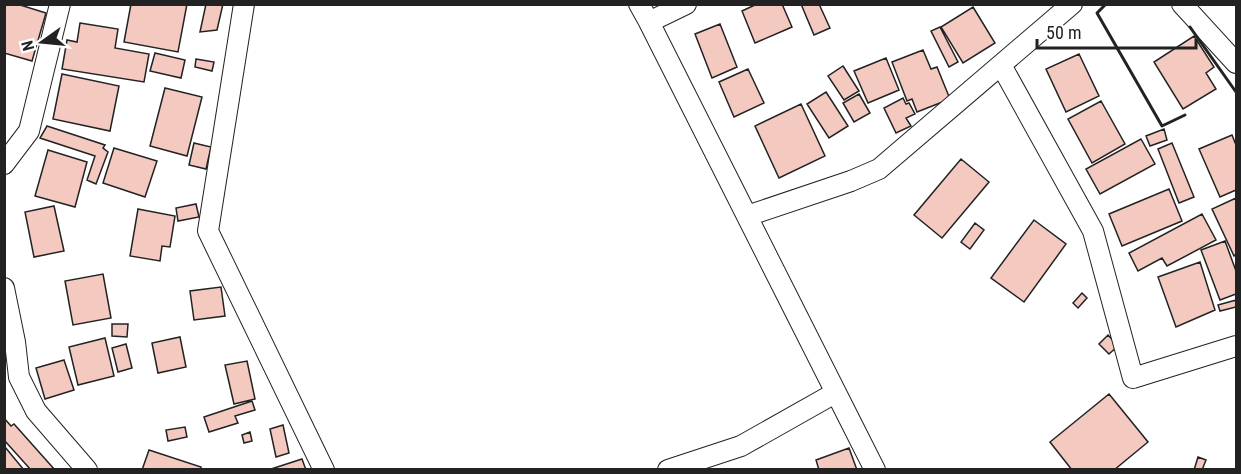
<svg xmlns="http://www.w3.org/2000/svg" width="1241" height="474" font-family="'Roboto Condensed',sans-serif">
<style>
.building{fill:#f3c9c0;stroke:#222;stroke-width:1.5}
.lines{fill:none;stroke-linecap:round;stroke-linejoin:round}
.street-casing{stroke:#222;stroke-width:22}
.street{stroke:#fff;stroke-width:20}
.wall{stroke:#222;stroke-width:3}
</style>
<rect width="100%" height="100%" fill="#fff"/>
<path class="building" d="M6 4H17L46 13 32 61 4 53V11Z
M131 4H187L178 52 124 42Z
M206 4H223L217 30 200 32Z
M757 4H782L792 27 755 43 742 11Z
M801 4H819L830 28 814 35Z
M973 7 995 43 963 63 941 27Z
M80 23 118 29 115 48 149 54 144 82 62 69 67 40 77 42Z
M720 24 737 67 712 78 695 34Z
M940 27 958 62 949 67 931 31Z
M1194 36 1214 67 1206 73 1216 89 1183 109 1154 62Z
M923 50 931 69 937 67 950 99 917 112 912 99 907 101 892 62Z
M155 53 185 60 181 78 150 71Z
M1079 54 1099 96 1066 112 1046 69Z
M886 58 899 90 868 103 854 71Z
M196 59 214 62 212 71 195 67Z
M843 66 859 91 844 100 828 76Z
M748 69 764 103 734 117 719 82Z
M62 74 119 86 110 131 53 119Z
M165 88 202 97 187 156 150 146Z
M826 92 848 126 829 138 807 104Z
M859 94 870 113 854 122 843 103Z
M903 98 906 104 909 103 915 114 906 118 911 126 896 133 884 108Z
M1101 101 1125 144 1092 163 1068 119Z
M801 104 825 156 779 178 755 126Z
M47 126 105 145 103 148 108 152 96 184 87 180 95 156 40 138Z
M1164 129 1167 140 1150 146 1146 136Z
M1232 135 1236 145V190L1220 197 1199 149Z
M1141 139 1155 164 1100 194 1086 169Z
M194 143 211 147 206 169 189 165Z
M1172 143 1194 197 1179 203 1158 149Z
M114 148 157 161 145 197 103 183Z
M48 150 87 162 75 207 35 196Z
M961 159 989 182 942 238 914 215Z
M1169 189 1182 221 1122 246 1109 214Z
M1236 198V254L1234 256 1212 209Z
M196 204 199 217 178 221 176 208Z
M54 206 64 251 34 257 25 212Z
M138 209 175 216 170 247 162 246 160 261 130 256Z
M1202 214 1216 240 1167 266 1162 258 1138 271 1129 253Z
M1034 220 1066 244 1024 302 991 278Z
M975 223 984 230 970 249 961 242Z
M1225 241 1236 271V294L1220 300 1201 250Z
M1200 262 1215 310 1176 327 1158 277Z
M103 274 111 318 73 325 65 281Z
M221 287 225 316 194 320 190 291Z
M1082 293 1087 298 1078 308 1073 303Z
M1236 300V307L1220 311 1218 305Z
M112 324H128L127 337 112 336Z
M1108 335 1118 346 1109 354 1099 344Z
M180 337 186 367 158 373 152 343Z
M105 338 114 376 78 385 69 347Z
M126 344 132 368 118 372 112 348Z
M64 360 74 390 45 399 36 368Z
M247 361 255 399 234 404 225 365Z
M1109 394 1148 442 1114 470H1072L1050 442Z
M252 401 255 410 235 416 238 423 209 432 204 417Z
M4 418 11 426 14 424 55 470H31L4 440Z
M283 425 289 453 276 457 270 429Z
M185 427 187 437 168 441 166 430Z
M250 432 252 441 244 443 242 435Z
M5 447 24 470H4Z
M849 448 857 470H819L816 460Z
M149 450 201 467V470H142Z
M1198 457 1206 460 1202 470H1194Z
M302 459 306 470H268Z"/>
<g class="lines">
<defs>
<path id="street" d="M244 4 208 231 324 470
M639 4 649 22 875 470
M1182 4 1236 63
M649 22 686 4
M1001 65 1093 231 1133 378 1236 346
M4 164 29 131 60 4
M747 216 851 181 879 169 1072 4
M4 288 15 342 19 377 36 411 87 470
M668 470 741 446 835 393"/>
</defs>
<use href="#street" class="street-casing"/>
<use href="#street" class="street"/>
<path class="wall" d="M1106 4 1097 13 1162 126 1185 115
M1190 27 1236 92"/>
</g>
<rect width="1241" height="474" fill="none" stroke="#222222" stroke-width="12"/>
<g transform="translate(42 42) rotate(255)" stroke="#ffffff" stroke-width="4.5" paint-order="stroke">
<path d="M0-4.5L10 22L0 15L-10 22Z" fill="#222222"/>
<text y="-9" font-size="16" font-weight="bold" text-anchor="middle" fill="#222222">N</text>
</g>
<path d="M1037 39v9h159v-9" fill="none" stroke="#222222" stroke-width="3"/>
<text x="1046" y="39" font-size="18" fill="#222222" stroke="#ffffff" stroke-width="4.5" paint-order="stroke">50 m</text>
</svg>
